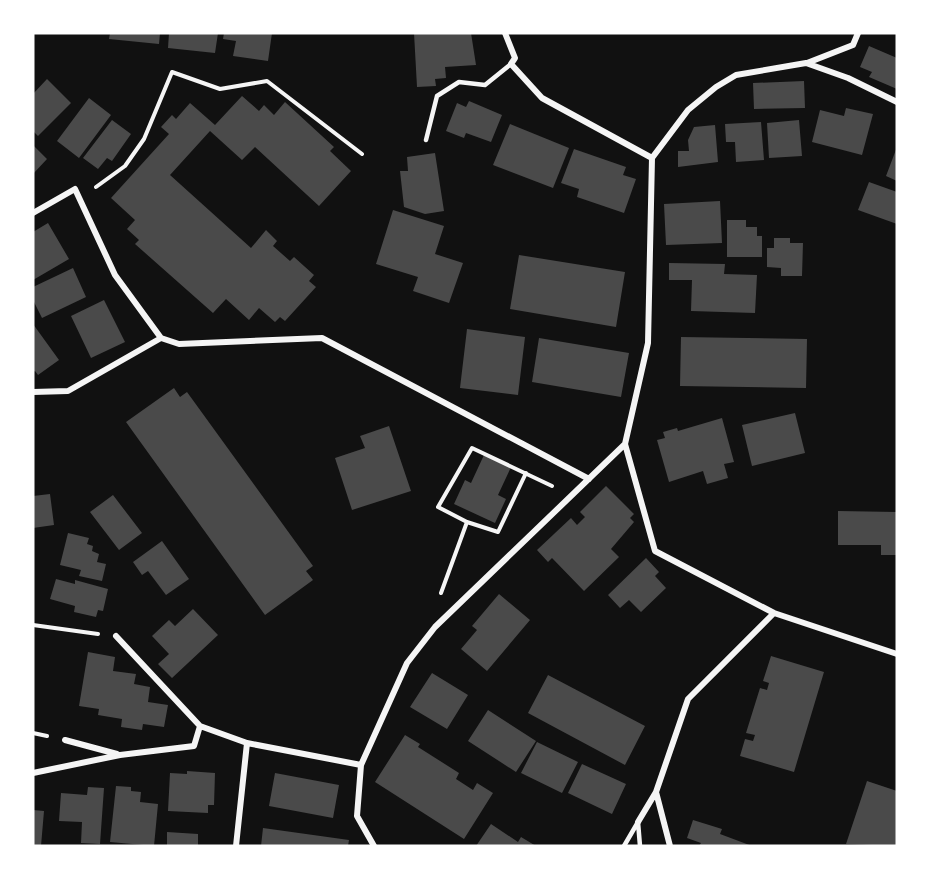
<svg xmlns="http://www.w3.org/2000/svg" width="930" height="879" font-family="Signika,sans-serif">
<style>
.building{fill:#4a4a4a}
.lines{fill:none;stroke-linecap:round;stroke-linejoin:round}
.path{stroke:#f5f5f5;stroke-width:4}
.service{stroke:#f5f5f5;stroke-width:4.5}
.minor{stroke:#f5f5f5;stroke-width:6}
</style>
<rect width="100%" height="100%" fill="#111"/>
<path class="building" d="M110 33H160L159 44 109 39Z
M169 33H218L215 53 168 48Z
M224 33H272L268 61 233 56 236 41 223 39Z
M414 33H471L476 65 445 67 446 78 435 79 436 86 417 87Z
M869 46 897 58V89L869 77 872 72 860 67Z
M47 79 71 103 38 136 33 131V94Z
M804 81 805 108 754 109 753 83Z
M242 96 259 111 264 105 274 115 285 102 334 147 330 151 351 171 319 206 255 147 242 160 210 131 170 175 251 248 266 230 277 241 273 246 290 261 294 257 314 275 309 281 316 287 285 321 280 317 275 322 259 308 249 320 226 299 213 313 135 244 139 240 127 229 135 220 111 198 169 134 161 127 172 115 176 119 190 103 215 125Z
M89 98 111 115 79 158 57 141Z
M469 101 502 115 491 142 466 133 464 138 446 131 457 103 466 107Z
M846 108 873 114 862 155 812 142 820 110 844 116Z
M112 120 131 134 112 161 107 158 98 169 83 158Z
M799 120 802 156 769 158 767 123Z
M761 122 764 160 736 162 735 142H726L725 124Z
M510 124 569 148 553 188 493 165Z
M715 125 718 162 678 167V151H689L688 140 694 127Z
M33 145 47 159 33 174Z
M897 147V181L886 176Z
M574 149 626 167 623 175 636 179 624 213 577 197 579 189 561 183Z
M435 153 444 211 425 214 404 207 400 171H408L407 157Z
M869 182 897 192V224L858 210Z
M720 201 722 243 666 245 664 204Z
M393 210 444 226 435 254 463 263 449 303 413 291 418 277 376 264Z
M727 220H746V227H757V236H762V257H727Z
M48 223 69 259 33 280V232Z
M774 238H790V243H803L802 276H781V268L767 267V248H774Z
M519 255 625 272 616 327 510 309Z
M669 263 725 264 724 274 757 275 755 313 691 311 692 280H669Z
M73 268 86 297 42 318 33 300V287Z
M104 300 125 342 91 358 71 316Z
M33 324 59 360 38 375 35 371 33 372Z
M467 329 525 337 518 395 460 388Z
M681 337 807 339 806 388 680 386Z
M539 338 629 353 621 397 532 382Z
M174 388 180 397 187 392 313 566 306 571 313 580 265 615 126 422Z
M795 413 805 453 752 466 742 425Z
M722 418 734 462 724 464 728 478 707 484 703 471 669 482 657 440 665 438 663 432 677 428 678 431Z
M389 426 411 491 352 510 335 458 365 448 360 436Z
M484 455 511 467 498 495 506 499 495 523 454 504 465 480 471 483Z
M606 486 634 514 630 518 634 522 611 549 619 557 584 591 552 558 548 562 537 550 571 518 577 525 585 517 580 512Z
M50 494 54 525 33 528V496Z
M113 495 142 533 119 550 90 512Z
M838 511 897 512V555H881V545H838Z
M68 533 89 538 87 544 93 546 92 551 99 554 97 562 106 564 102 581 79 576 81 570 60 565Z
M162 541 189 579 166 595 148 571 142 575 133 562Z
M646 558 659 572 655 576 666 588 641 612 629 600 620 608 608 595Z
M56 579 75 584V580L108 589 103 611 98 610 96 617 74 612 75 606 50 599Z
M499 594 530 620 487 671 461 649 477 630 472 626Z
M193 609 218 635 172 678 158 664 169 654 152 636 169 620 175 626Z
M88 652 115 657 113 671 136 674 134 684 150 687 148 702 168 705 164 727 143 724 142 730 121 727 122 719 98 715 99 709 79 706Z
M771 656 824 672 794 772 740 756 745 739 753 741 755 735 746 733 760 688 767 690 769 683 763 681Z
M432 673 468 695 447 729 410 707Z
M548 675 645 726 625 765 528 713Z
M488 710 536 741 516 772 468 741Z
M405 735 420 744 418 747 459 773 456 779 473 790 477 783 493 793 464 839 375 782Z
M537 742 578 762 562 793 521 773Z
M582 764 626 784 612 814 568 793Z
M187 771 215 773 214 805H208V813L168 811 170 773 187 774Z
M275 773 339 785 333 818 269 806Z
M867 781 897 791V846L846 844Z
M116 786 131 787V791L141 792 140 802 158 804 154 846 110 842Z
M88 787 104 788 100 844 81 843 82 822 59 821 61 793 87 795Z
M33 810 44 811 41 846H33Z
M693 820 722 829 720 834 752 846H699L701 843 687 838Z
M491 824 518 842 521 837 536 846H476Z
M263 828 349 840 348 846H261Z
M167 832 198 834V846H167Z"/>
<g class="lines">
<path class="path" d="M96 187 125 166 144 139 172 72 220 89 267 81 362 154
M526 473 498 532 467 522 438 507 472 448 552 486
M441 593 467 522
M33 625 98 634
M33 733 47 736"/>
<path class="service" d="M426 140 437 96 459 82 485 85 511 64
M638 822 640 846
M624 846 638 822"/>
<path class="minor" d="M505 33 515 58 511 64 542 98 652 158 648 343 625 444 655 551 774 613 897 654
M807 63 853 45 858 33
M652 158 688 110 716 87 736 75 806 63 848 78 897 102
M33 213 75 189 115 275 161 338 179 344 322 338 589 479
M33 392 68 391 161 338
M116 636 200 726
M65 740 117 754
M33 773 120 755 194 746 200 726 247 743 361 765
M638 822 656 792
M236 846 247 743
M374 846 357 816 361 765 407 663 435 627 625 444
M670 846 656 792 688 699 774 613"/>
</g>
<rect width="930" height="879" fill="none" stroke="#ffffff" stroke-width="69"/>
</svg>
